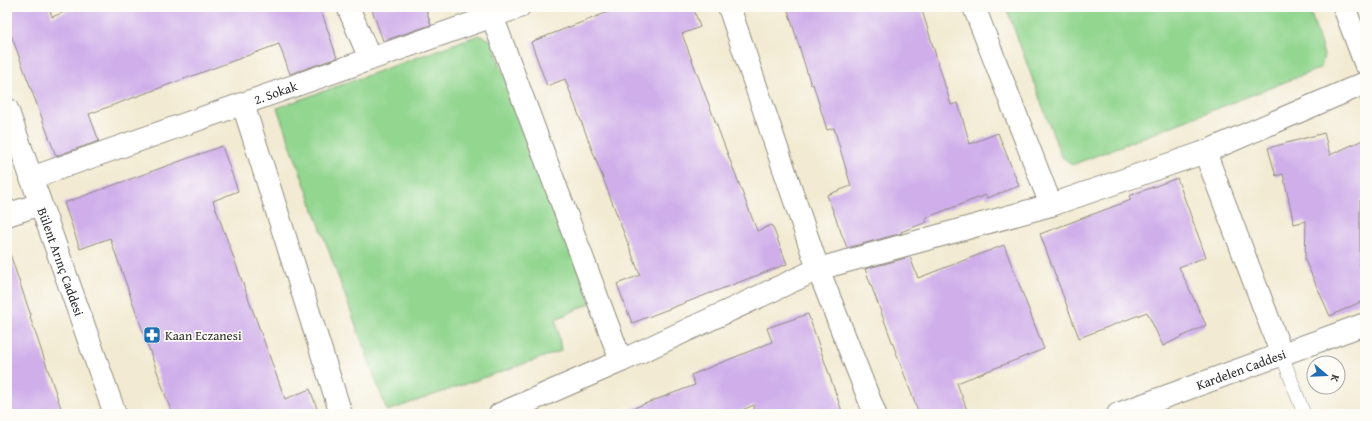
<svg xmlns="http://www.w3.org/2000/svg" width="1372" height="421" font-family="'Gentium Book Plus',serif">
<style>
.green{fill:#92d68f;stroke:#5e805d}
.building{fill:#cfaeea}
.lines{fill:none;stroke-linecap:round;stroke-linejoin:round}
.lane-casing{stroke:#8e8a7e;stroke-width:14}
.street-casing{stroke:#8e8a7e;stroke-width:24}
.secondary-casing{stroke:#8e8a7e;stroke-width:24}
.lane{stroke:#fff;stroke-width:13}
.street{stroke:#fff;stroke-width:22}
.secondary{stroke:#fff;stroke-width:22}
.labels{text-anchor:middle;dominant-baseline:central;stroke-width:3.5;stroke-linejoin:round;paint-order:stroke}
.street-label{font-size:13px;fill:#2b2b2b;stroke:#fdfcf7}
.poi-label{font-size:13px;fill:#2b2b2b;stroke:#fdfcf7;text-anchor:start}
</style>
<rect width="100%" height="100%" fill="#fdfcf7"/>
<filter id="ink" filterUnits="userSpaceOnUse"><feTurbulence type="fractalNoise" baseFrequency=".025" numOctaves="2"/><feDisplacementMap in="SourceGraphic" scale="8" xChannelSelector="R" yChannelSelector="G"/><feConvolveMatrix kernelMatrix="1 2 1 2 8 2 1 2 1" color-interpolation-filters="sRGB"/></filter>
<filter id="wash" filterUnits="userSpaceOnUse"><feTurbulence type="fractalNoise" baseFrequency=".012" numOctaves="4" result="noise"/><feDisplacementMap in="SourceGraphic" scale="16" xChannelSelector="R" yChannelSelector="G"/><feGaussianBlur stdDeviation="0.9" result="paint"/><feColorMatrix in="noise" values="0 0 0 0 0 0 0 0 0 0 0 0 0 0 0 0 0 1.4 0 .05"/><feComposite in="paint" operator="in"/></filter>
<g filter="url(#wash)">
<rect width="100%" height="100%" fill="#f2ead2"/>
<path class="green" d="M1006 7H1309L1324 55 1321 68 1072 165 1061 156Z
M479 35 491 40 591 303 556 319 561 351 387 411 277 108Z"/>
<g id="blocks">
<path class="building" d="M7 7H49L52 17 77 7H320L337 58 290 74 279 44 89 114 99 141 56 156 7 24Z
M371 7H425L431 25 383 41Z
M621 7H693L700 27 682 34 757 231 772 225 787 264 632 323 617 284 640 275 565 79 547 86 531 42Z
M787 7H921L951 105 958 103 970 144 998 133 1019 186 987 198 986 195 925 218 927 222 901 232 902 233 847 248 827 195 851 186 834 128 827 130 813 84 811 85Z
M1324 133 1330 155 1365 139V198L1360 200V267L1365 265V300L1330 316 1305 260 1306 221 1294 224 1283 174 1276 176 1268 148Z
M222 146 238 191 213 201 285 399 310 389 319 414H172L110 238 80 249 64 203Z
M1177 178 1206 257 1179 267 1206 325 1163 346 1147 312 1079 338 1040 234 1131 200 1129 196Z
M1004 245 1044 349 957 383 967 410 955 414H919L865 269 910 257 918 278Z
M10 254 31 316 30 317 63 414H7V255Z
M808 314 843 414H755L754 405 733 414H624L623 412 695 385 691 375 772 342 767 328Z"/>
</g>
</g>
<g filter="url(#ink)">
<use href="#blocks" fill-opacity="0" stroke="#8e8a7e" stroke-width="1"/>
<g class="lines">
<defs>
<path id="lane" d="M1282 355 1304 414"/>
<g id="street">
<path d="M348 7 370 59"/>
<path d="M729 7 818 269 875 414"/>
<path d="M974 7 1051 205"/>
<path d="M1344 7 1365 63"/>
<path d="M492 16 621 361"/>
<path d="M243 104 341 414"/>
<path d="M1205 152 1282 355"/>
<path id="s1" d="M31 178 519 7"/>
<path d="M7 215 40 204"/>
<path d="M500 414 621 361 818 269 1051 205 1205 152 1365 83"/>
<path id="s2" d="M1118 414 1365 324"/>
</g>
<g id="secondary">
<path id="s3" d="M7 109 115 414"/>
</g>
</defs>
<use href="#lane" class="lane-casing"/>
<use href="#street" class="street-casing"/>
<use href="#secondary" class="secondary-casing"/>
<use href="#lane" class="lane"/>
<use href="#street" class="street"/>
<use href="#secondary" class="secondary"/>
</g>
</g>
<defs>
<symbol id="pharmacy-square" viewBox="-11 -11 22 22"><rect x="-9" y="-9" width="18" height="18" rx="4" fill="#1f6fb2" stroke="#fdfcf7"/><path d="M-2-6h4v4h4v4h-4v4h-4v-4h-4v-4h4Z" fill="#fff"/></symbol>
</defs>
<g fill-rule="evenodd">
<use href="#pharmacy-square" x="142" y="325" width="20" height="20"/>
</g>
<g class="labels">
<g class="street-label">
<text stroke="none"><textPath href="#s1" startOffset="259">2. Sokak</textPath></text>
<text stroke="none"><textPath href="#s3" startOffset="162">Bülent Arınç Caddesi</textPath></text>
<text stroke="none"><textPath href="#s2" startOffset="131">Kardelen Caddesi</textPath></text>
</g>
<g class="poi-label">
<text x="165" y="335">Kaan Eczanesi</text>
</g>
</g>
<rect width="1372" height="421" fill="none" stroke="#fdfcf7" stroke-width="24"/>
<g transform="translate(1326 375) rotate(109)"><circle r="19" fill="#fdfcf7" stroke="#a9a8a5"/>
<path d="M0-3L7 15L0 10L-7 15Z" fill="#1f6fb2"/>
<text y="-6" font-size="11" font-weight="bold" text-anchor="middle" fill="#2b2b2b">K</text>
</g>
</svg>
